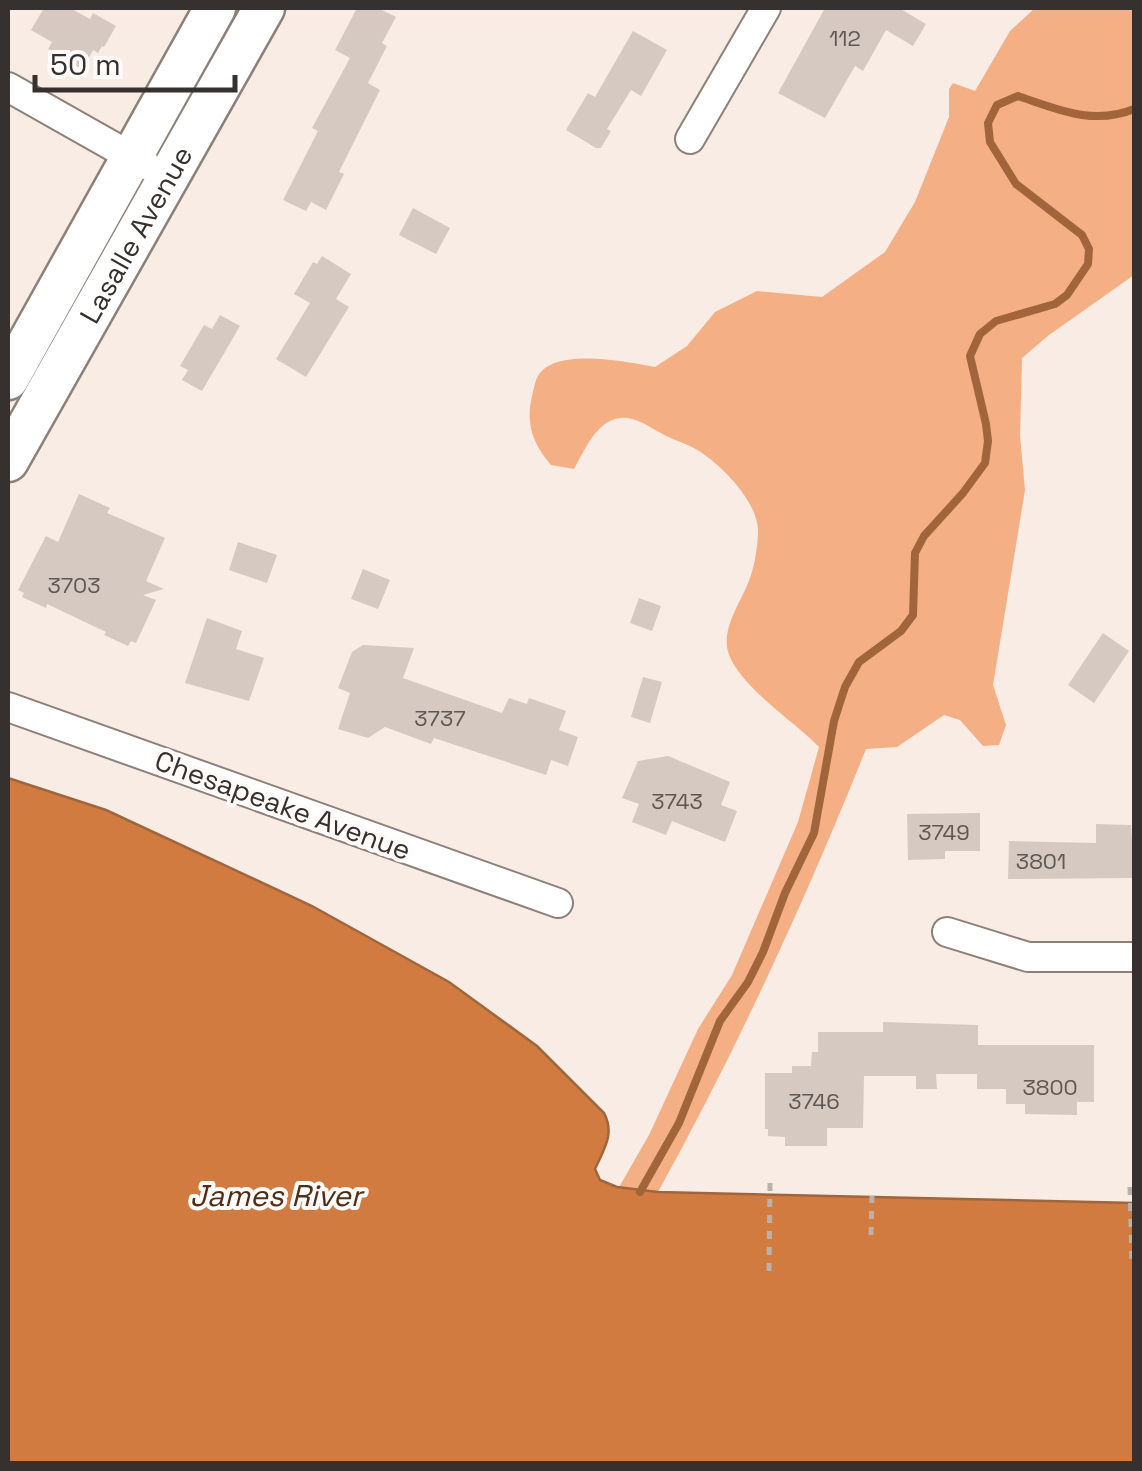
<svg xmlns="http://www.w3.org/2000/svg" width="1142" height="1471" font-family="'Space Grotesk',sans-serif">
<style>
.green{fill:#f4af85}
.water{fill:#d17b41;stroke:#a2653b;stroke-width:2.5}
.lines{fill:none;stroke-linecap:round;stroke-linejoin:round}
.stream{stroke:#a2653b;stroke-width:8}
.building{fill:#d6c9c1}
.minor-casing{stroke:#8c8079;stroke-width:32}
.secondary-casing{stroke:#8c8079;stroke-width:45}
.path{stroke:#bbb1ab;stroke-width:5;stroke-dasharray:8 8;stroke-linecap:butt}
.minor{stroke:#fff;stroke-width:28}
.secondary{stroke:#fff;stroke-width:40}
.labels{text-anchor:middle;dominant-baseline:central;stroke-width:8;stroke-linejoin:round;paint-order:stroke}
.number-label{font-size:22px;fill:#5e5753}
.street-label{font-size:28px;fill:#36312e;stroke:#fefbfa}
.water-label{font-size:30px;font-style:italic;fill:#512d15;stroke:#fefbfa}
</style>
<rect width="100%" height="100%" fill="#f9ece4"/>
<path class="green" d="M1035 8H1134V275L1049 335 1022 358 1020 436 1025 490 993 685 1006 725 999 745 983 746 960 720 944 715 897 747 866 749C805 901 737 1049 658 1192L618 1189 649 1135 698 1029 732 975 798 822 819 747C796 722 733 683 727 647 724 622 744 598 751 575 755 563 758 544 758 530 757 500 719 462 694 448 683 442 670 439 659 432 644 424 629 412 610 421 593 429 583 453 574 469L551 465C535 446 526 427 531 401 533 394 534 384 537 378 552 346 627 362 655 367L687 346 715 312 757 291 822 297 885 252 915 202 949 117V89L953 83 975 91 1010 31Z"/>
<path class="water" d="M8 778 106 810 312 906 449 982 537 1046 604 1113C615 1134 604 1149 595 1169L600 1180 617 1187 658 1192 1134 1203V1463H8Z"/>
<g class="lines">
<path class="stream" d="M640 1192 679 1123 720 1021 748 982 763 952 785 893 814 833 834 721 845 687 859 662 901 631 913 615 915 553 924 536 963 493 985 463 988 441 986 424 970 356 980 334 996 321 1055 304 1067 295 1088 264 1089 249 1082 235 1016 184 990 142 988 123 997 105 1018 96C1057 109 1093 126 1134 109"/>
</g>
<path class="building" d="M44 8H70L90 19 93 13 116 26 104 47 102 46 98 53 93 50 82 69 48 49 52 42 31 30Z
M357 8H378L396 17 382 43 387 46 368 83 380 90 339 172 344 174 326 210 311 202 306 211 283 200 318 131 312 128 350 58 335 50Z
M825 8H899L926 24 913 46 886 30 863 71 855 66 825 118 778 93Z
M633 31 667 50 641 96 631 90 607 129 611 131 601 148H596L566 130 588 93 595 97Z
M413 208 450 228 436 254 399 235Z
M322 256 351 274 336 299 349 307 306 377 276 359 310 303 294 294 313 262 317 264Z
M220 315 240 326 202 391 182 380 188 370 180 366 204 325 212 329Z
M79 494 110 508 107 513 165 538 146 581 164 589 143 595 156 600 136 643 131 641 128 646 104 635 106 632 47 604 46 608 22 597 24 593 18 590 46 536 58 542Z
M238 542 277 555 267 583 229 570Z
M363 569 390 580 378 609 351 599Z
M639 598 661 606 652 631 630 623Z
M207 618 242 631 236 649 264 658 249 701 185 683Z
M1103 633 1129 651 1094 703 1068 685Z
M363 645 414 648 403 678 502 713 509 698 527 704 529 698 566 711 559 730 578 737 568 766 551 760 546 775 434 738 431 744 385 727 368 738 338 729 350 693 338 688 352 652Z
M643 677 662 682 650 723 631 717Z
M668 756 730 782 721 805 737 811 725 842 672 821 666 835 632 822 639 804 622 798 638 761Z
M980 813V851H945V859L908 860 907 814Z
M1096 824 1131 825 1134 878 1008 879 1009 841 1096 843Z
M883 1022 978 1025V1045H1094V1102H1077V1115L1025 1114V1104H1006V1089H977V1074H936L937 1089H916V1076H864L863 1128H827V1146H785V1137L768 1136V1129H765V1073H792V1066H811L812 1052H818V1032H883Z"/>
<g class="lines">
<defs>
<path id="minor" d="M8 87 146 165
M690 139 766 8
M8 707 558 903
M947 932 1028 957H1134"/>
<g id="secondary">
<path d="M8 379 215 8"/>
<path id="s1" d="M8 461 264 8"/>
</g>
</defs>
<use href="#minor" class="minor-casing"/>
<use href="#secondary" class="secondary-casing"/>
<path class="path" d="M1130 1187 1132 1262
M871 1235 872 1196
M769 1271 770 1183"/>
<use href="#minor" class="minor"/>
<use href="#secondary" class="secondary"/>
</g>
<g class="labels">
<g class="number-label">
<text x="845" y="38">112</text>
<text x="74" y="585">3703</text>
<text x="440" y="718">3737</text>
<text x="677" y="801">3743</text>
<text x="944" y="832">3749</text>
<text x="1041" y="861">3801</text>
<text x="1050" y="1087">3800</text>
<text x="814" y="1101">3746</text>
</g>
<g class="street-label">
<text stroke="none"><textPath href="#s1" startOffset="260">Lasalle Avenue</textPath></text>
<text transform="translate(283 805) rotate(20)">Chesapeake Avenue</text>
</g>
<g class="water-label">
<text x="276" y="1195">James River</text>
</g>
</g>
<rect width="1142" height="1471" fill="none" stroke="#36312e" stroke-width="20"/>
<path d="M35 75v15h200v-15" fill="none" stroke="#36312e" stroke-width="5"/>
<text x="50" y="75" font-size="30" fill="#36312e" stroke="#fefbfa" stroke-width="8" paint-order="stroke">50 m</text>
</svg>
